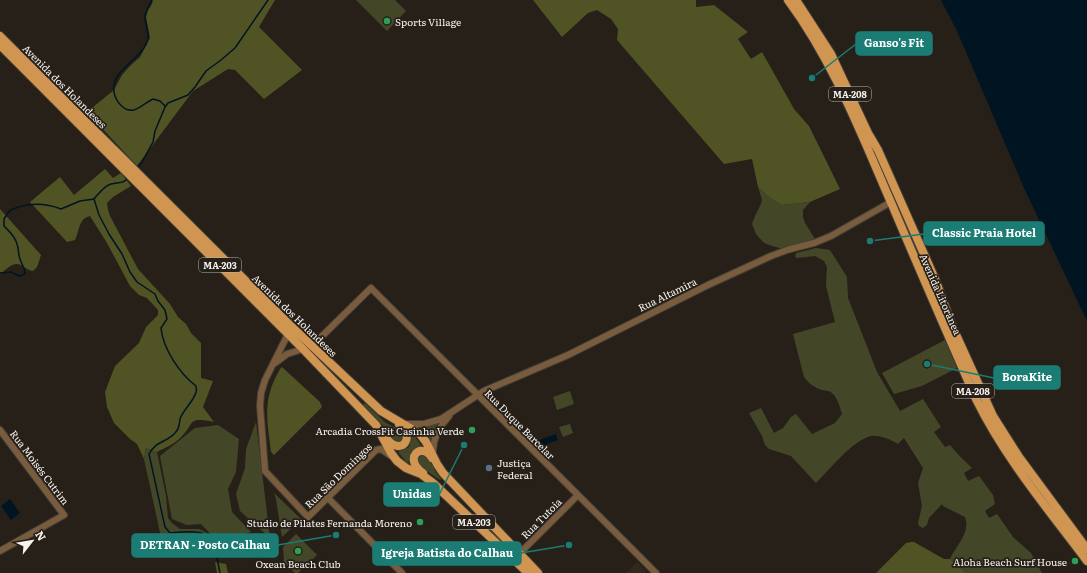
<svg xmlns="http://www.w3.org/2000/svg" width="1087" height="573" font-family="Literata,serif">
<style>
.built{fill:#31271b}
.green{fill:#444727}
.forest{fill:#505323}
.water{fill:#001422}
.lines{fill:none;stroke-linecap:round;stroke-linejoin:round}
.stream{stroke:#001422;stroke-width:1.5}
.tertiary-casing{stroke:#433e37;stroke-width:8}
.primary-casing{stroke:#433e37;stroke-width:10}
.tertiary{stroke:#785c3d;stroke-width:6}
.primary{stroke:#d09651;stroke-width:8}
.leisure-dot{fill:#2e9e5b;stroke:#262019;stroke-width:1.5}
.service-dot{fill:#5c6f8a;stroke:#262019;stroke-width:1.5}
.labels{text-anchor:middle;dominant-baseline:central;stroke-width:3.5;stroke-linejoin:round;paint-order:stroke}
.shield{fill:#262019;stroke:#b9b4af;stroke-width:1}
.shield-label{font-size:9px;font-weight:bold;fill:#f8f3ef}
.poi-label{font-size:10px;fill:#f8f3ef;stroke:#262019;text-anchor:end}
.street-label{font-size:10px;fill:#f8f3ef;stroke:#262019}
.leader{fill:none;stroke:#1b7c74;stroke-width:1.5}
.callout-dot{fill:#1b7c74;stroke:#262019;stroke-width:1.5}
.callout{fill:#1b7c74;stroke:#1b7c74;stroke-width:1.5}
.callout-label{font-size:11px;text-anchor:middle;font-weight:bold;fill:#fff}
</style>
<rect width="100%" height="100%" fill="#262019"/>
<path class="built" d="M637 562 646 571 644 573H626Z"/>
<path class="green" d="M356 0H395L406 11 387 31Z
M758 187 770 198 782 205 810 202 803 210V217L805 223 815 239 783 249 769 245 763 242 756 234 752 224 755 216 761 204 762 200Z
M816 248 830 250 847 277 848 298 877 372 900 411 923 399 941 427 934 432 945 447 950 445C958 455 963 459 972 468L964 473 968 481 979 476 993 495 995 504 985 511 989 518 997 514 1013 537 1031 553 1042 573H964L950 559C956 545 971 533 965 517L943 506 942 504 929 518 927 525 923 528 919 526 918 523 922 506 918 483 923 468 904 438 898 444C889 439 881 435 871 436 853 440 829 470 816 483L791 456 769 449 765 445 762 436 749 413 761 408 774 433 783 428 791 417 796 414 812 434 835 423 842 414C840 408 838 399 833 394 829 390 827 391 822 390 815 388 808 383 804 377L793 334 835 322 826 286 827 267 824 261 815 256 797 258 795 257 796 253Z
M945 340 957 368 922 386 894 394 882 373Z
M570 391 574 404 557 410 553 397Z
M365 403 386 423 401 430 403 432V440L398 443 392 440 383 426 363 405Z
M256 422 270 538 240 511 236 494 245 468 246 449Z
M439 422 440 423 431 441 415 427Z
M570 424 573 433 563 437 559 427Z
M218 425 239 439 236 472 228 489 232 512 251 532 236 537 232 556H224L219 543 201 524 187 525 172 519 160 456 195 428Z
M414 435 422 447C411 454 412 450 408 464L398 452 409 447 412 436Z
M146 448 157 452 166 496 168 518 172 523 180 529H199L207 533 218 550 221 556 213 554C210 546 206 540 199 536L161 537 144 459Z
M422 455H424C432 461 434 471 441 479L440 480 418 465V458Z
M274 493 301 519 282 537 276 499Z
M296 534 317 555 298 573H295L284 562 283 547Z"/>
<path class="forest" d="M153 0H275L259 27 302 70 264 99 235 70 228 69 193 91 137 166 87 112 114 90 122 75 130 66 140 57 150 38 146 17 148 10 152 4Z
M533 0H696V7L714 5 748 32 738 39 751 59 762 52 794 109 809 126 840 189 810 202 782 205 770 198 758 187 752 159 724 164 617 40 618 29 611 19 597 10 588 13 562 37Z
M105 169 113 178 121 173 131 186 113 197 107 203 108 210 110 216 138 269 170 304 178 317 186 324 191 333 201 343V378L213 381 203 407 214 422C185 416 196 424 179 439 173 445 164 448 157 452L146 448 144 459 137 444 130 439 114 423 107 407 105 392 115 366 139 343 146 327 158 315V310L147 298 139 295 130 286 107 243 90 216C78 219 80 230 75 240L67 242 30 202 60 177 74 195Z
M0 209 41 255 37 267 33 271C27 270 25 267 21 265 13 261 6 270 0 274Z
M282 367 320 402 322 407 274 455 271 452C269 433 264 412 270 392 272 384 276 376 280 369Z
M911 542H914L944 559H950L965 573H876L906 543Z
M215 562 226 564 228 573H217Z"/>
<path class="water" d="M941 0H1087V321L1024 188 957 31Z
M556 434 558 440 542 446 539 440Z
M10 499 20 513 11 520 1 506Z"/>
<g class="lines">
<path class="stream" d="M151 0C151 6 145 10 145 17 145 24 149 31 148 38 145 57 117 67 114 85 112 96 121 112 134 110 141 108 146 102 153 99L160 101 165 106
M137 168 142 162 153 142 155 131 165 107 168 103 188 95 195 87 206 71 221 60 235 48 268 0
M129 177C124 184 119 182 111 184 104 186 99 193 94 199L99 215 109 234 122 254 130 272 137 282 155 294 158 301 165 310 167 319 161 328C163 349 180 374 196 386 196 388 197 390 196 392 194 401 183 410 180 419 179 425 180 428 175 433 166 443 157 440 149 454L165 527 170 533C179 532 188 531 196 532 215 533 217 559 220 573
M0 273 11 272 19 276 25 274C25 268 22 265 20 259 18 254 19 249 17 244 15 236 9 231 4 226V219L10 210C14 209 18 207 22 206 35 203 48 204 61 209L80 201 94 199"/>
<defs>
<path id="tertiary" d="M288 334 265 380 261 393 260 406 265 471 308 517 376 450 381 449 391 456
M312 346 371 288 656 573
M275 363 287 354 303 349
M404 424H424L441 419 484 391 568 355 708 285 771 256 787 250 814 243 831 236 891 202
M0 430 64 515 0 551
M433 454C432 439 439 427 449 416
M328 498 402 573
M519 554 578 495"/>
<path id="primary" d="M788 0C834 62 862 136 893 207 920 271 948 335 976 399 1005 458 1048 509 1087 561
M796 0 831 54 868 133 878 150 935 279 953 328 993 416 1019 457 1087 549
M0 36 292 327 381 411 420 434 426 442 437 464 443 473 538 573
M0 45 303 349 376 425 391 453 397 461 406 468 421 474 433 483 528 573
M387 439C402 457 416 436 399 424
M423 473C402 458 422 441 432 458"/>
</defs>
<use href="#tertiary" class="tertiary-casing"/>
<use href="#primary" class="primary-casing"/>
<use href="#tertiary" class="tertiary"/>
<use href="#primary" class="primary"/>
</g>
<g class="leisure-dot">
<circle cx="387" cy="21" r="4"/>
<circle cx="472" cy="430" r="4"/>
<circle cx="420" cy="522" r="4"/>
<circle cx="298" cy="551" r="4"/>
<circle cx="1075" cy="561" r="4"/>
</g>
<circle class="service-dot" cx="489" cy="468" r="4"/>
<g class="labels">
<g class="shield">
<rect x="829" y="87" width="42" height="14" rx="3"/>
<rect x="199" y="258" width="42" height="14" rx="3"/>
<rect x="952" y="384" width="42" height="14" rx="3"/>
<rect x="453" y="515" width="42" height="14" rx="3"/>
</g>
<g class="shield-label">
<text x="850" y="94">MA-208</text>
<text x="220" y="265">MA-203</text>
<text x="973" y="391">MA-208</text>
<text x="474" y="522">MA-203</text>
</g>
<g class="poi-label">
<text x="395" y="21" text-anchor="start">Sports Village</text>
<text x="464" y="430">Arcadia CrossFit Casinha Verde</text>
<text x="497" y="462" text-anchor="start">Justiça<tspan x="497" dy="12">Federal</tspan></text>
<text x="412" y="522">Studio de Pilates Fernanda Moreno</text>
<text x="1067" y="561">Aloha Beach Surf House</text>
<text x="298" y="563" text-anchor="middle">Oxean Beach Club</text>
</g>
<g class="street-label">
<text transform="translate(65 86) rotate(45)">Avenida dos Holandeses</text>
<text transform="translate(667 294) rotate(-26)">Rua Altamira</text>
<text transform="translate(941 294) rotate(66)">Avenida Litorânea</text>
<text transform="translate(295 315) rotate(44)">Avenida dos Holandeses</text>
<text transform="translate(520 424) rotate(45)">Rua Duque Barcelar</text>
<text transform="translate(40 467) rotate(53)">Rua Moisés Cutrim</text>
<text transform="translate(338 475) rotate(-44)">Rua São Domingos</text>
<text transform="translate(541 518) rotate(-45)">Rua Tutoia</text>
</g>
</g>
<path class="leader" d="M812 78L856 44M870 241L924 234M927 364L994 378M464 445L439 495M336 535L278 545M569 545L521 553"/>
<g class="callout-dot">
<circle cx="812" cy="78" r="4"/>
<circle cx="870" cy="241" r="4"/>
<circle cx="927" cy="364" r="4"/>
<circle cx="464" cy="445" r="4"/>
<circle cx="336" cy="535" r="4"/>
<circle cx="569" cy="545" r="4"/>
</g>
<g class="callout">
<rect x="856" y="32" width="76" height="23" rx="4"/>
<rect x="924" y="222" width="120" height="23" rx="4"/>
<rect x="994" y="366" width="66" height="23" rx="4"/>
<rect x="384" y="483" width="55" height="23" rx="4"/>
<rect x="132" y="534" width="146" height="23" rx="4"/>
<rect x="373" y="542" width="148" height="23" rx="4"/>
</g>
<g class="callout-label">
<text x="894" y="47">Ganso's Fit</text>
<text x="984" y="237">Classic Praia Hotel</text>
<text x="1027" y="381">BoraKite</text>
<text x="412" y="498">Unidas</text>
<text x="205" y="549">DETRAN - Posto Calhau</text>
<text x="447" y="557">Igreja Batista do Calhau</text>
</g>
<g transform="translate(32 541) rotate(59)" stroke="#262019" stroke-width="3" paint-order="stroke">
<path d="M0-3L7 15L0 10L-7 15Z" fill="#f8f3ef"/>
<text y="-6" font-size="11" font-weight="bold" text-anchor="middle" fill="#f8f3ef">N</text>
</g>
</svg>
